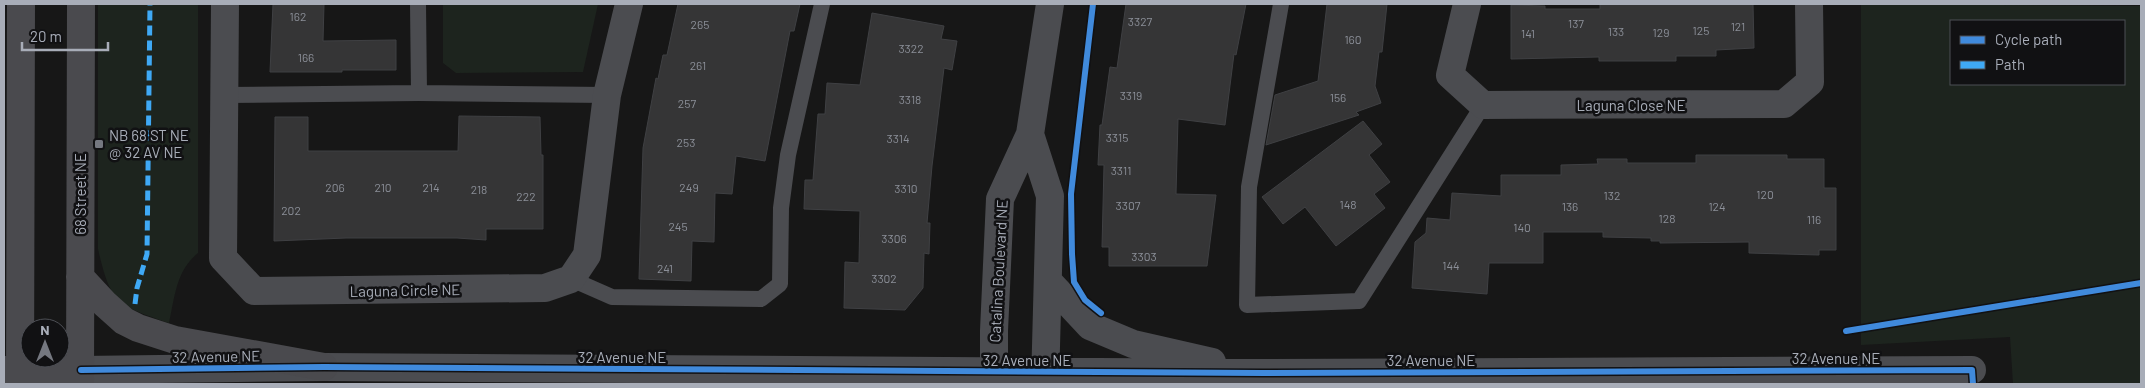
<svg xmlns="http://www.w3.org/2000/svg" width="2145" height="388" font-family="Barlow,sans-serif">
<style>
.green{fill:#1d241e;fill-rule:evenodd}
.building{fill:#353536;stroke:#3f4043}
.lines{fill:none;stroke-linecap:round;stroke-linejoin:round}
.service{stroke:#4b4c50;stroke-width:16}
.minor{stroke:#4b4c50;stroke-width:28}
.tertiary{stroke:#4b4c50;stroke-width:28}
.secondary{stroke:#4a4a4e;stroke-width:28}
.quiet{stroke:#3fa9f5;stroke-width:5;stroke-dasharray:10 5;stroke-linecap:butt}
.cycleway-casing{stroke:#111113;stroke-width:9}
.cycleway{stroke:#408adc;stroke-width:6}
.poi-dot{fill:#757880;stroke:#111113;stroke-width:2}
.labels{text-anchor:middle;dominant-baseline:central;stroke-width:5;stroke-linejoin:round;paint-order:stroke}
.number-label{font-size:12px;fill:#8b8f98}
.street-label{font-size:15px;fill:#a8adb8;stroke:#111113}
.poi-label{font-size:15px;fill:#a8adb8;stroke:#111113;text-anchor:start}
</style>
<rect width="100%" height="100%" fill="#171717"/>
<path class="green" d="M98 4H198V253C176 271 175 296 169 323 117 305 111 305 98 249Z
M443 4H598L583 72 456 73 443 63Z
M1861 4 2141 6V384H2013L2010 337 1861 345ZM1951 21H2124V84H1951Z"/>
<path class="building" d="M273 4H324L323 41 396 40V70H342V72H270Z
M678 4H800L794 31H790L765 161 736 156 732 194 715 193 714 242 692 241 691 281 639 279 643 148 656 78 658 79 663 55H667Z
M1126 4H1246L1236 55 1234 54 1225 125 1178 119 1176 194 1216 195 1207 266H1109V247H1102L1104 165H1098L1100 125H1102L1110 67 1117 68Z
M1327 4H1387L1382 52H1379L1375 86 1381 103 1356 112 1359 115 1266 145 1275 95 1318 81Z
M1600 4H1753L1754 48 1716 50V56H1676V61H1599V57L1511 59V5L1545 6V9H1600Z
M872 13 944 26 941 39 957 41 952 70 944 68 932 166 927 223H930L929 254 924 253 923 288 905 310 844 308 845 262 859 263 860 211 804 209 805 180H813L818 114H825L827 83 860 85Z
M459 116 540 117 541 155H543V229H486V240L457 238H346L274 241 275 117H308V151H458Z
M1363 121 1382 144 1369 155 1390 182 1374 194 1385 208 1336 246 1305 207 1283 224 1262 197Z
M1696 155H1787V159H1824V188H1836V250H1819V255L1749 253V242L1660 243V241H1651V238L1603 237V232H1543V263H1489L1487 294 1412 288 1415 242 1426 233 1427 218 1450 220 1452 193 1501 196V175H1561V165L1598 164 1597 159H1627V163H1696Z"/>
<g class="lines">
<path class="service" d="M418 4 419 93
M1281 4 1249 187 1247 305 1359 301 1483 105
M225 95 419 93 607 95
M571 279 612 297 761 299 780 284 781 208 788 155 822 4"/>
<path class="minor" d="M225 4 223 258 254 291 545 288 571 279 587 255 607 95 629 4
M1467 4 1450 75 1483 105 1784 104 1810 82 1809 4"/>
<path class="tertiary" d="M1030 134 1050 196 1045 384
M1048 281 1090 326 1133 344 1212 362
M81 370 324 367 1262 373 1972 370
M994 384V331L1000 199 1030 134 1050 4"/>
<path class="secondary" d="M80 277 105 304 124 321 138 328 175 340 324 367
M4 370H81
M20 384 21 4
M80 384 81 4"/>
<path class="quiet" d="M135 304 137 288 147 254 150 4"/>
<defs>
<path id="cycleway" d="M1093 4 1071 194 1072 254 1074 282 1085 300 1101 313
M1846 331 2141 283
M81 370 324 367 1262 373 1972 370 1973 384"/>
</defs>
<use href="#cycleway" class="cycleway-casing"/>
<use href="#cycleway" class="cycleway"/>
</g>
<rect class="poi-dot" x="94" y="139" width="10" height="10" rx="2.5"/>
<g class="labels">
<g class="number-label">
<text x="298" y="16">162</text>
<text x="1140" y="21">3327</text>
<text x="1576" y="23">137</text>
<text x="700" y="24">265</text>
<text x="1738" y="26">121</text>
<text x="1701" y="30">125</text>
<text x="1616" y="31">133</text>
<text x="1661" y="32">129</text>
<text x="1528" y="33">141</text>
<text x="1353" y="39">160</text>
<text x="911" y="48">3322</text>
<text x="306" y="57">166</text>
<text x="698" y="65">261</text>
<text x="1131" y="95">3319</text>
<text x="1338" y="97">156</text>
<text x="910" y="99">3318</text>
<text x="687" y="103">257</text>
<text x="1117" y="137">3315</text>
<text x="898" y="138">3314</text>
<text x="686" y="142">253</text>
<text x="1121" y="170">3311</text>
<text x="335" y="187">206</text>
<text x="383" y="187">210</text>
<text x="431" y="187">214</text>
<text x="689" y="187">249</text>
<text x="906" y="188">3310</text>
<text x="479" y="189">218</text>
<text x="1765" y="194">120</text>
<text x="1612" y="195">132</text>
<text x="526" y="196">222</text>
<text x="1348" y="204">148</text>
<text x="1128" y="205">3307</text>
<text x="1570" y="206">136</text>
<text x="1717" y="206">124</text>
<text x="291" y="210">202</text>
<text x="1667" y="218">128</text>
<text x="1814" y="219">116</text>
<text x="678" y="226">245</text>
<text x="1522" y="227">140</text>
<text x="894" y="238">3306</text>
<text x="1144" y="256">3303</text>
<text x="1451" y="265">144</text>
<text x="665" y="268">241</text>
<text x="884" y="278">3302</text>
</g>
<g class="street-label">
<text x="1631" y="105">Laguna Close NE</text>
<text transform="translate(80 194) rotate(-90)">68 Street NE</text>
<text transform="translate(998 271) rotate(-87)">Catalina Boulevard NE</text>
<text transform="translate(405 290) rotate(-1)">Laguna Circle NE</text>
<text transform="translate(216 356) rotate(-1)">32 Avenue NE</text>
<text x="622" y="357">32 Avenue NE</text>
<text x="1836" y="358">32 Avenue NE</text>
<text x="1027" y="360">32 Avenue NE</text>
<text x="1431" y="360">32 Avenue NE</text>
</g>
<g class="poi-label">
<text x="109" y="135">NB 68 ST NE<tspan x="109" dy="17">@ 32 AV NE</tspan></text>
</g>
</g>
<rect width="2145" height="388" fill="none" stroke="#a8adb8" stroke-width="10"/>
<rect x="1950" y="20" width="175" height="65" fill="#111113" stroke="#4d4f55"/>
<rect x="1960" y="36" width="25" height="8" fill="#408adc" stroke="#4d4f55"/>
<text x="1995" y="45" font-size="15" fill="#a8adb8">Cycle path</text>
<rect x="1960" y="61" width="25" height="8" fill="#3fa9f5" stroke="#4d4f55"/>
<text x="1995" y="70" font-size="15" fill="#a8adb8">Path</text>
<g transform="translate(45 343)"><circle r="24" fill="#111113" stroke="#4d4f55"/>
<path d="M0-4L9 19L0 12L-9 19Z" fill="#757880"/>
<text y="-8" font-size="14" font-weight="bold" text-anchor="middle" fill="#a8adb8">N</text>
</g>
<path d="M22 42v8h86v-8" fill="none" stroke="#a8adb8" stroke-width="2.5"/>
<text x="30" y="42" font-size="15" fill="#a8adb8" stroke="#111113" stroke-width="4" paint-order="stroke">20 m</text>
</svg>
